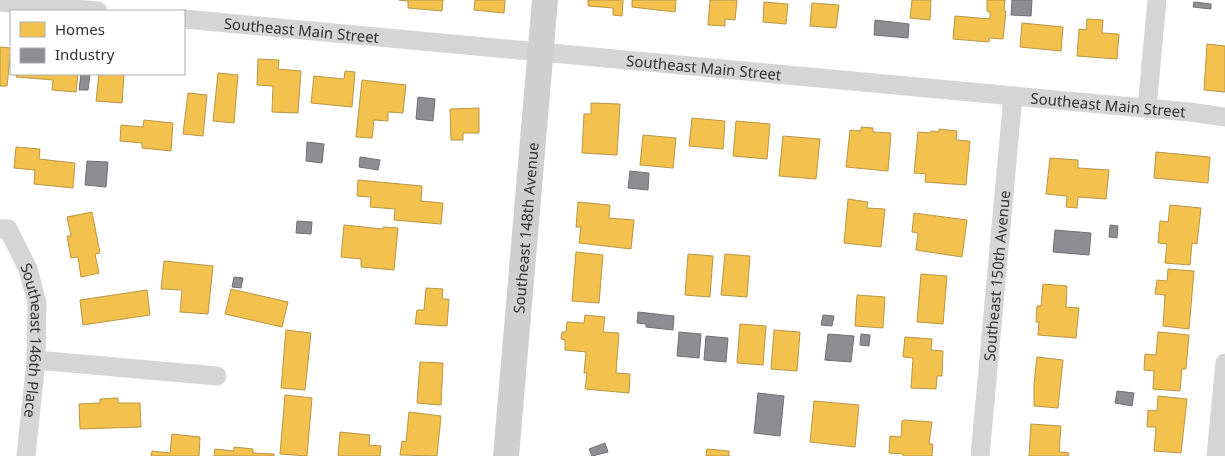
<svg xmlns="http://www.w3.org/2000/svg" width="1225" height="456" font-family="'Noto Sans',sans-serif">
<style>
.homes{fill:#f2c14e;stroke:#b89645}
.industry{fill:#8d8d92;stroke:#717175}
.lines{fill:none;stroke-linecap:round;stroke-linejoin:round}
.street{stroke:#d5d5d5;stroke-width:19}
.secondary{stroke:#cfcfcf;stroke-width:26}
.labels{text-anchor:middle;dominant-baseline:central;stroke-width:5;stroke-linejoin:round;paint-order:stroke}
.street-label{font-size:15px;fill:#313131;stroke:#fff}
</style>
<rect width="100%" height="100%" fill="#fff"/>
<path class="homes" d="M399 0H443L442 11 408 8V1Z
M475 0H505L504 13 474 10Z
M588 0H623L622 16 613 15V8L588 6Z
M632 0H676L675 12 632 7Z
M710 0H737L735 20 725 19V26L708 25Z
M912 0H931L930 20 910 18Z
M987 0H1005L1004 11H1006L1003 39 989 38V42L953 39 955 16 990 19V12L987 11Z
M764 2 788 4 786 24 763 22Z
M812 3 839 5 836 28 810 26Z
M1087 19 1103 20 1102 33 1119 34 1117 59 1077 56 1079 29 1086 30Z
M1022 23 1063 27 1061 51 1020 47Z
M1207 44 1225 46V92L1204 90Z
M0 47 11 48 7 86H0Z
M258 59 279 60 278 69 301 71 298 113 272 112 273 86 257 85Z
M345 71 355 72 352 107 311 103 314 76 344 79Z
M218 73 238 75 234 123 213 121Z
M17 74H78L76 92 52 90 53 80 16 77Z
M99 74H124L122 103 96 101Z
M362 80 406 85 403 113 388 112V121L374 120 372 138 356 137Z
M188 93 207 95 203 136 183 134Z
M591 103 620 104 617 155 582 153 584 114H591Z
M479 108V133H463V140H451L450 109Z
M692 118 725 121 723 149 689 146Z
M144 120 173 123 171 151 142 148V143L120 141 121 125 143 127Z
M736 121 770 124 767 159 733 156Z
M861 127 873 128V132L891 133 888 171 846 167 850 130 861 131Z
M939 129 957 131 956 140 970 141 966 185 925 182 926 174 914 173 918 132 930 133 931 131 939 132Z
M643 135 676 138 673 168 640 165Z
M783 136 820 139 816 179 779 176Z
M16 147 40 149 39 159 75 163 73 188 34 184 35 170 14 168Z
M1156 152 1210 157 1208 183 1154 178Z
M1050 158 1078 160V168L1109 170 1106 199 1078 197 1077 208 1066 207 1067 196 1046 194Z
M358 180 422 186 421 201 443 203 441 224 394 220 395 209 370 207 371 197 357 196Z
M848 199 868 202 867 208 885 209 881 247 844 243Z
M578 202 610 205 609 218 634 220 631 249 579 243 581 227H576Z
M1170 205 1201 208 1197 244 1192 243 1190 265 1165 263 1167 244 1158 243 1160 221 1168 222Z
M92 212 100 253 95 254 99 273 81 277 78 257 71 258 67 236H71L67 217Z
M914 213 967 220 962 257 916 250 918 233 912 232Z
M344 225 383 229V227L398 228 394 270 361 267V259L341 257Z
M576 252 603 255 599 303 572 301Z
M688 254 713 256 710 297 685 295Z
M725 254 750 256 747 297 721 295Z
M164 261 213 266 208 314 180 312 182 290 161 289Z
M1168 269 1194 271 1189 329 1163 326 1165 295 1155 294 1157 280 1167 281Z
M921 274 947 276 943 324 917 322Z
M1043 284 1067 286 1066 307 1079 308 1076 338 1038 335 1039 322H1036L1037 306H1041Z
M426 288 443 289 442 299H449L447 326 415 324 417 310H424Z
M231 289 288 302 282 327 225 314Z
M147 290 150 315 83 325 80 300Z
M857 295 885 297 883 328 855 326Z
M585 315 605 317 603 332 619 333 616 373 630 374 629 393 585 389 587 373H584L586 352 565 350V340L561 339 562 332H566L567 322 584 323Z
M740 324 766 326 763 365 737 363Z
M286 330 311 333 305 390 281 388Z
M774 330 800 332 797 371 771 369Z
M1158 332 1189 335 1186 369H1182L1180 391 1153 389 1154 371 1144 370 1145 354 1156 355Z
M905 337 932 339 931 350 943 351 942 376H937L936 389 911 388 913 358 903 357Z
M1037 357 1063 360 1058 408 1034 406V384Z
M420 362 443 363 441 405 417 403Z
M285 395 312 398 307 456 280 454Z
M1158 396 1187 399 1181 453 1154 451 1156 427H1147L1148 410 1157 411Z
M118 398V403H140L141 427 80 429 79 404 100 403V399Z
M814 401 859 405 855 447 810 442Z
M409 412 441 416 437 456 400 455 402 441 406 442Z
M905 420 932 422 929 444H933L932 456H903V454L889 453 890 436 901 437 902 421Z
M1031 424 1061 426 1059 452 1069 453 1068 456H1029Z
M340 432 370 435 369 445 381 446 380 456H338Z
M172 434 200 437 199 456H151L152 451 170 453Z
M234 447 253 449V453L274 454V456H214L215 449 234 451Z
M707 449 729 451V456H706Z"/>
<path class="industry" d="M1012 0H1032L1031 16 1011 15Z
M1194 2 1211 4V9L1193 7Z
M875 20 909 24 908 38 874 35Z
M81 74H90L88 90H79Z
M418 97 435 99 433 121 416 119Z
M307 142 324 144 322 163 306 161Z
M360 157 380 160 378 170 359 167Z
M87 161 108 162 106 187 85 185Z
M630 171 649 173 648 190 628 188Z
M297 221 312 222 311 234 296 233Z
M1110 225 1118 226 1117 238 1109 237Z
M1055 230 1091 233 1089 255 1053 252Z
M234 277 243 278 241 288 232 287Z
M638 312 674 316 673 330 646 327V324L637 323Z
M823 315 834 316 832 326 821 325Z
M679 332 701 334 699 358 677 356Z
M828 334 854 336 851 362 825 360Z
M861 334 870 335 869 346 860 345Z
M706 336 728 338 726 362 704 360Z
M1117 391 1134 393 1132 406 1115 403Z
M758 393 784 396 780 436 754 433Z
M605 443 608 452 592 456 589 449Z"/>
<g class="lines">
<g class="street">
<path d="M0 2 98 11"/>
<path id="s1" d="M184 19 1111 105 1190 112 1225 117"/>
<path d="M1147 108 1157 0"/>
<path id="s2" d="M0 229H8L28 269 37 303 36 360 26 456"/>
<path d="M36 360 217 376"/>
<path id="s3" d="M980 456 1013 96"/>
<path d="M1216 456 1225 363"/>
</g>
<path class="secondary" id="s4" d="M506 456 545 0"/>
</g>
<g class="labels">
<g class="street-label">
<text stroke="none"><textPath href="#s1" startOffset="118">Southeast Main Street</textPath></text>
<text stroke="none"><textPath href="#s1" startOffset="522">Southeast Main Street</textPath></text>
<text stroke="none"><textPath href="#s1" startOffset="928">Southeast Main Street</textPath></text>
<text stroke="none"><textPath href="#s4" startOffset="229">Southeast 148th Avenue</textPath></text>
<text stroke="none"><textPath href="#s3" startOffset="181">Southeast 150th Avenue</textPath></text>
<text stroke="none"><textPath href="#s2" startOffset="125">Southeast 146th Place</textPath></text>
</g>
</g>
<rect x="10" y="10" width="175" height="65" fill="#ffffff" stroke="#adadad"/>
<rect x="20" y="22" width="25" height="15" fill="#f2c14e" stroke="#adadad"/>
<text x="55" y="35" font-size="15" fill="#313131">Homes</text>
<rect x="20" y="48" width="25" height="15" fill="#8d8d92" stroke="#adadad"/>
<text x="55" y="60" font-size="15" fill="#313131">Industry</text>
</svg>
